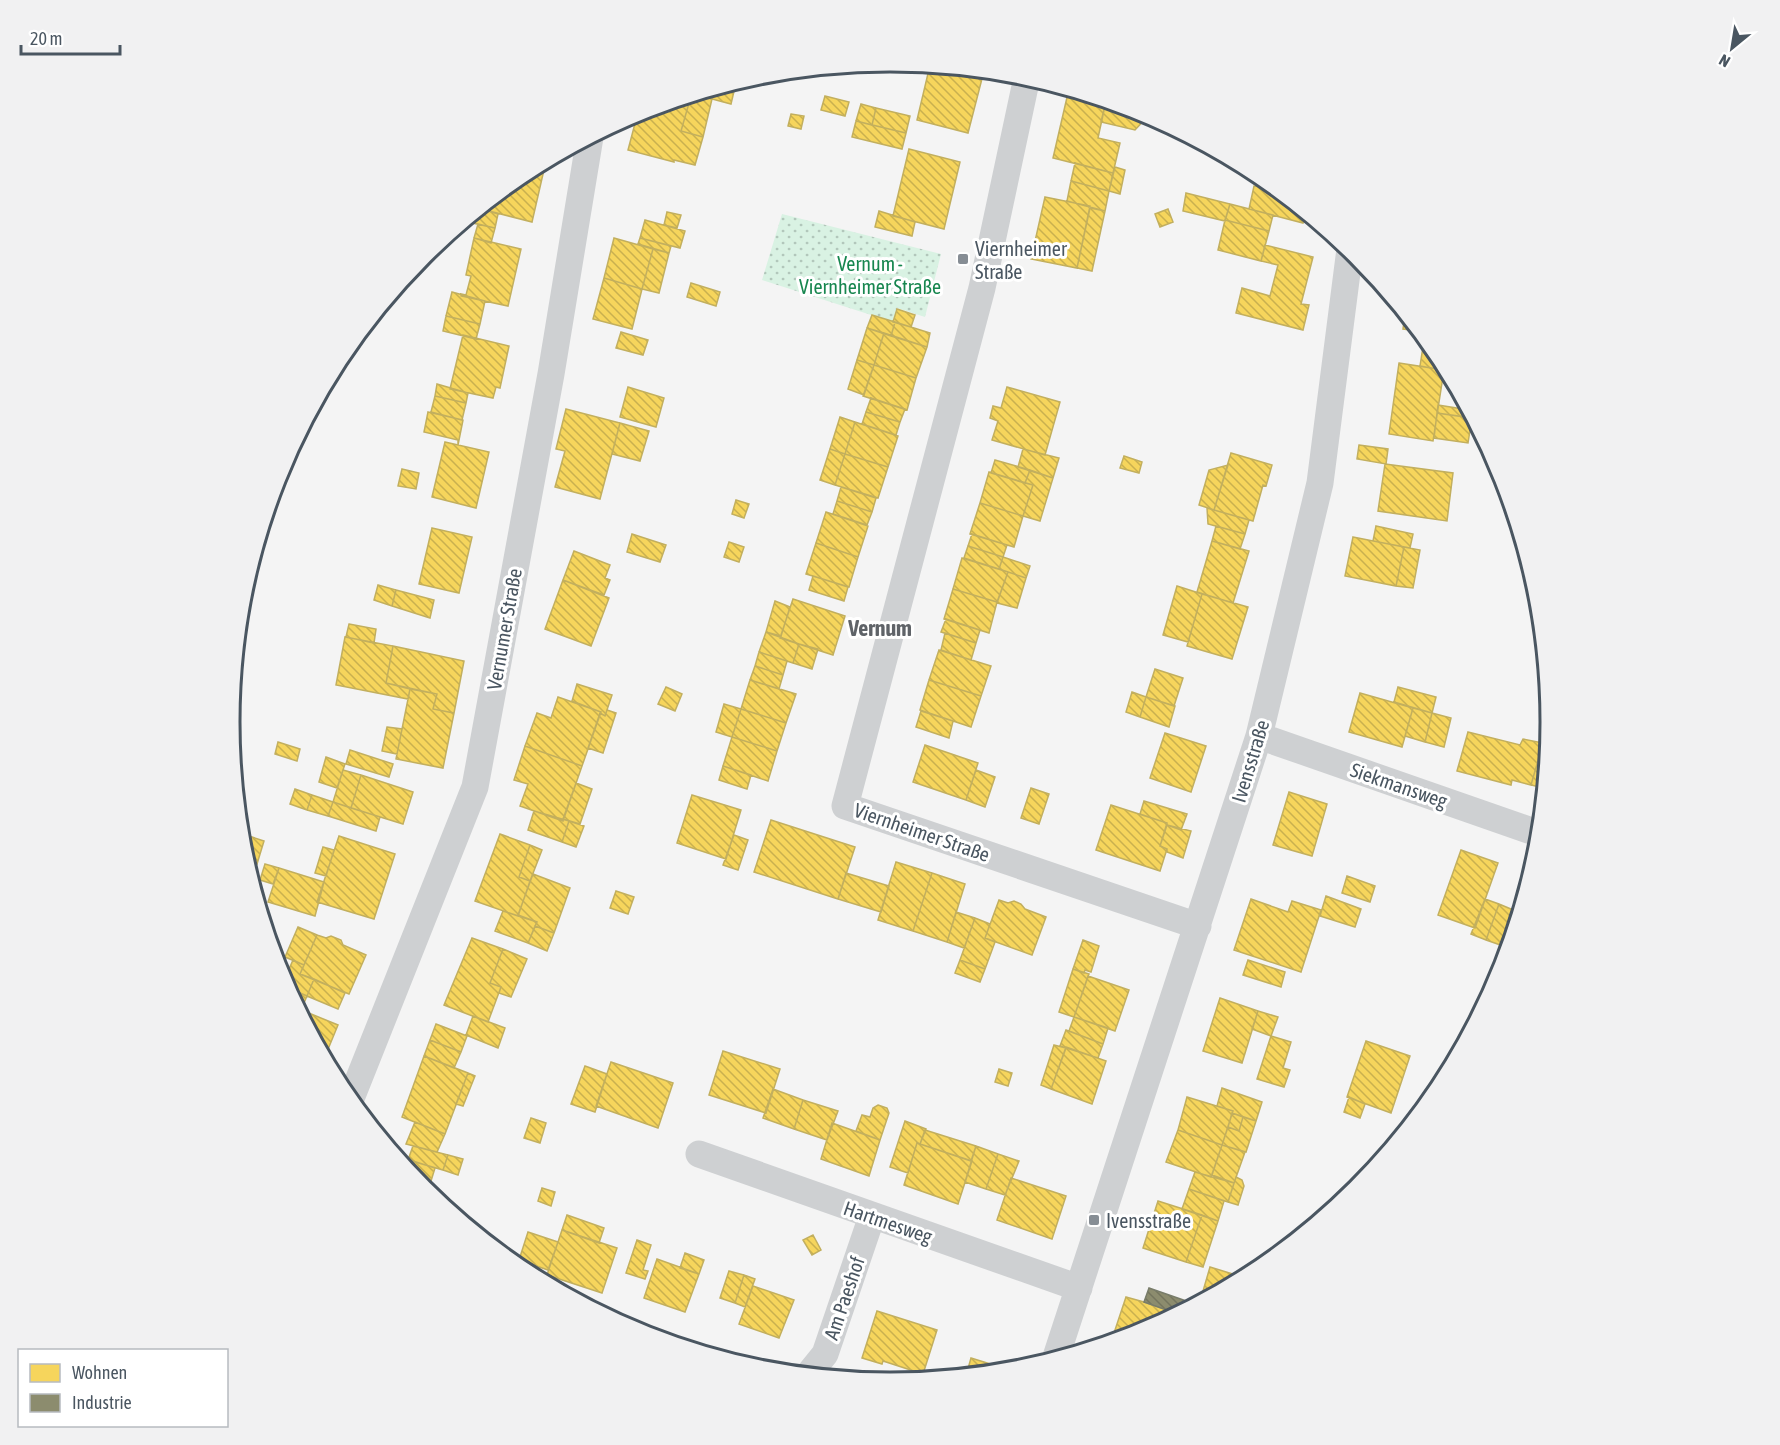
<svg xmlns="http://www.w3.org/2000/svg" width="1780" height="1445" font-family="'Asap Condensed',sans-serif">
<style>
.green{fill:url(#green-dots)}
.homes{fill:url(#homes-back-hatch);stroke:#c2af5e;stroke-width:1.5}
.industry{fill:url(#industry-back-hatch);stroke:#787c6a;stroke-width:1.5}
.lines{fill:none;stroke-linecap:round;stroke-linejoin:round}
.street{stroke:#ced0d2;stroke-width:27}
.poi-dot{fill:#868d94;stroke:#fff;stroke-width:2}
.labels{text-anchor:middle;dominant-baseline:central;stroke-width:6;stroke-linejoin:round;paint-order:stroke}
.poi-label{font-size:20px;fill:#4a5661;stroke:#fff;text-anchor:start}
.park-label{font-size:20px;fill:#17864f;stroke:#fff}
.street-label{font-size:20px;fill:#4a5661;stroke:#fff}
.quarter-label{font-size:22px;font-weight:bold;fill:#5f6368;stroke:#fff}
.rim{fill:none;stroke:#4a5661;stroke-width:3}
</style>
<defs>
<pattern id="green-dots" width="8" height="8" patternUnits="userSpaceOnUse" patternTransform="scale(1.5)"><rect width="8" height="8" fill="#d9f2e3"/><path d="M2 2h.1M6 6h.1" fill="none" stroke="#b2c7bb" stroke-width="1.8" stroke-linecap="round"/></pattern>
<pattern id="homes-back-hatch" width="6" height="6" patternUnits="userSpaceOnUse" patternTransform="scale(1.5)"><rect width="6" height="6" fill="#f6d55c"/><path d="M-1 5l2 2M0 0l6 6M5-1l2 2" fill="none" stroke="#c9b04f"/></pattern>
<pattern id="industry-back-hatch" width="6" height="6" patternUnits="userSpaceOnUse" patternTransform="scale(1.5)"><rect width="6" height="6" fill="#8c8c6e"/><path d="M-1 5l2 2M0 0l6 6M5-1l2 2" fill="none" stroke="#74755e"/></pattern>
</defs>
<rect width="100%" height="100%" fill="#f4f4f4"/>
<path class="green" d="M782 214 941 254 925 317 897 308 893 322 762 280Z"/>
<path class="homes" d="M930 65 984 71 968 133 917 120Z
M726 85 735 87 731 104 712 99 715 88Z
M715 88 712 99 695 94Z
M1068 93 1106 101 1098 138 1120 143 1113 173 1053 158Z
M695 94 712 99 703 137 681 131 691 96Z
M691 96 681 131 703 137 695 165 674 160V162L628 150 638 112Z
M825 96 849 102 845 116 821 110Z
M1106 101 1143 112 1149 115 1135 130 1101 122Z
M861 104 876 108 872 125 856 121Z
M876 108 910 116 906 133 872 125Z
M791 114 804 116 801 129 788 126Z
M856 121 906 133 902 149 852 137Z
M909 149 960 162 944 229 893 216Z
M546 161 532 222 481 209V207L523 173Z
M1075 163 1113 173 1109 191 1071 181Z
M1115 167 1125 170 1120 194 1109 191Z
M1263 178 1306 213 1303 223 1249 209 1254 186 1261 187Z
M1071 181 1109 191 1105 211 1067 201Z
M1186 193 1230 204 1225 221 1183 211Z
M1045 197 1090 206 1077 268 1031 259Z
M1230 204 1273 215 1269 231 1225 220Z
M479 208 498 214 495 228 464 221Z
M1090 208 1105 211 1092 271 1077 268Z
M1168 209 1173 222 1160 227 1155 214Z
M879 211 915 222 912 236 875 227Z
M667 212 681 215 677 228 664 225Z
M645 220 685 231 680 248 640 238Z
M1225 220 1269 231 1261 261 1218 250Z
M478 224 495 228 491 243 474 238Z
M474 238 521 249 508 306 461 296V294L466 295 471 276 466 275Z
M614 238 653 249 642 289 604 278Z
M640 238 671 246 669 253 638 244Z
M1265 245 1313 257 1301 304 1309 305 1303 330 1236 313 1242 288 1270 296 1278 265 1261 261Z
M653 249 669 253 659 293 642 289Z
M604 278 642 289 632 329 593 319Z
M691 283 720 292 716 306 687 297Z
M452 292 485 301 480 324 446 316Z
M897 309 915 315 911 327 893 322Z
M1405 314 1420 331 1403 329Z
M872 315 895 322 891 336 867 328Z
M446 316 480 324 476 339 443 331Z
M895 322 930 333 927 347 891 336Z
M867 328 884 333 874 365 857 360Z
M621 332 648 340 643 355 616 348Z
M884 333 927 347 916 378 874 365Z
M463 335 509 346 500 388 496 387 493 398 450 389Z
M1423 347 1434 349 1448 371 1420 366Z
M857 360 874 365 864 395 848 389Z
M1399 363 1444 370 1433 441 1389 434Z
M874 365 916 378 907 410 863 396Z
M437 384 468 393 466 403 435 396Z
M628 387 664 398 656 427 620 417Z
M1007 387 1060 402 1045 455 992 440 998 421 990 418 993 406 1001 408Z
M435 396 466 403 462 420 431 412Z
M871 398 905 409 900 422 866 412Z
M1438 405 1469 410 1472 418 1437 413Z
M566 409 620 423 600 499 555 487 565 451 556 449Z
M428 412 463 420 458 445V440L424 432Z
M866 412 900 422 896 435 862 424Z
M1437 413 1472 418 1468 443 1434 438Z
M840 417 855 422 845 454 830 449Z
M855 422 898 436 888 467 845 454Z
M620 423 649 431 640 461 612 454Z
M445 442 489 452 476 508 432 497Z
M1359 445 1388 449 1386 464 1357 459Z
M830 449 845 454 835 485 820 480Z
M1023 449 1059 458 1053 478 1018 467Z
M1231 453 1272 465 1266 486 1263 485 1253 521 1214 510Z
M845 454 888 467 878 498 835 485Z
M1124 456 1142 462 1139 473 1120 468Z
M995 460 1030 470 1025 483 991 473Z
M1385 464 1453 473 1447 521 1378 511Z
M1228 465 1214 510 1199 505 1209 470Z
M402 469 419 473 416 489 398 486Z
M1030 470 1053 478 1040 521 1023 516 1033 485 1025 483Z
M989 472 1033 485 1023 516 980 503Z
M841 487 876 498 872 512 837 501Z
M736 500 749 504 744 518 732 514Z
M837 501 872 512 867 525 833 514Z
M980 503 1023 516 1014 547 970 534Z
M1207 508 1249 520 1245 534 1208 524Z
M826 512 868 526 858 557 816 543Z
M1216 526 1245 534 1240 549 1212 541Z
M1376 526 1413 534 1410 548 1373 541Z
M432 528 472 537 459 593 419 584Z
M632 534 666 545 660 562 627 552Z
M972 534 1007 545 1003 557 968 546Z
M1353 537 1404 547 1396 586 1345 576Z
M1212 541 1249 551 1233 603 1197 592Z
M729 542 744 547 739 562 724 557Z
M816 543 858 557 849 587 806 574Z
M968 546 1003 557 999 569 964 558Z
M1404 547 1420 550 1413 588 1396 586Z
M574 551 610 565 605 578 610 580 604 595 563 580Z
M1003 557 1030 566 1026 578 999 569Z
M962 558 1008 572 997 602 953 589Z
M1008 572 1026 578 1017 608 997 603Z
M813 576 848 587 844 601 809 590Z
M563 580 609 598 591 646 545 629Z
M378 585 396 590 392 606 374 600Z
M1177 586 1202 594 1188 642 1163 635Z
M953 589 997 602 989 633 944 619Z
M396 590 434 600 430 618 392 606Z
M1202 594 1248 607 1232 659 1187 646Z
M793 599 845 616 833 655 780 638Z
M775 601 790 607 781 636 766 632Z
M946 619 980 630 976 643 941 632Z
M349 624 376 629 374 643 346 637Z
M766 632 799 644 793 663 759 652Z
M945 633 976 643 971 660 941 650Z
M345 637 393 646 386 683 410 689 408 699 336 685Z
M799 644 818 649 812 669 793 663Z
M393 646 464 661 454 713 433 709 437 694 386 683Z
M939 650 991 666 981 696 929 680Z
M759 652 787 661 783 675 755 666Z
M755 666 783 675 779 689 750 680Z
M1155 669 1183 678 1174 706 1146 697Z
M750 680 796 694 786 723 741 709Z
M929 680 981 696 971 727 920 710Z
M577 684 612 695 605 716 600 713 601 712 572 701Z
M666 687 682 694 675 711 658 704Z
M1398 687 1436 697 1432 713 1394 702Z
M410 689 437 694 433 709 454 713 443 768 396 759Z
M1132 692 1146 697 1140 717 1126 712Z
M1360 693 1413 708 1402 747 1349 732Z
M558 697 601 712 582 766 525 746 537 713 551 718Z
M1146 697 1175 706 1169 727 1140 717Z
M724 704 741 709 732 737 716 732Z
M1413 708 1432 713 1425 742 1405 736Z
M741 709 786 723 777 751 732 737Z
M607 710 616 713 603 753 588 748 600 713 605 716Z
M921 711 953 721 949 738 916 727Z
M1432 713 1451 718 1444 747 1425 742Z
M387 727 402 729 397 754 382 751Z
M1468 732 1520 745 1523 739 1543 743 1531 785 1512 780 1511 785 1457 771Z
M1165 733 1206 746 1191 792 1150 778Z
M732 737 777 751 768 781 723 766Z
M278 742 300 749 297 761 275 754Z
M1543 743 1549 745 1544 788 1531 785Z
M925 745 978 763 966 800 913 782Z
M525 746 582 766 563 821 520 806 528 784 514 780Z
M350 750 393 764 389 777 346 764Z
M326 757 345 764 337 788 319 782Z
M723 766 751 775 747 789 719 780Z
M343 770 361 775 351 808 333 802Z
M976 770 995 777 985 807 966 800Z
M361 775 413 792 403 824 351 808Z
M576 783 592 789 580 824 563 819Z
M1031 788 1049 794 1039 824 1021 818Z
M295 789 312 795 307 810 290 804Z
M1289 792 1327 804 1312 856 1273 845Z
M312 795 333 802 328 816 307 810Z
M692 795 741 810 726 859 677 843Z
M1144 801 1187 814 1181 830 1167 825V823L1140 814Z
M333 802 380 817 376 831 328 816Z
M1111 805 1167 823 1160 846 1167 849 1160 871 1096 850Z
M534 811 569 821 562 842 528 830Z
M771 820 855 847 838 899 754 872Z
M569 821 584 826 576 847 562 842Z
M1167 825 1191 831 1183 858 1167 852V849L1160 846Z
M500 834 530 845 519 877 530 881 518 916 475 901Z
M246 835 264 841 257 864 244 860 241 848Z
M734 835 748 840 738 870 723 865Z
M339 836 395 854 374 919 317 902Z
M530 845 542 850 530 881 519 877Z
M323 847 334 850 326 876 315 873Z
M1461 850 1498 863 1475 928 1438 915Z
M896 862 932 873 913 931 878 920Z
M265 864 279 868 273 884 260 880Z
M279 868 324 882 315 916 268 902Z
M846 873 889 886 881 912 838 899Z
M932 873 965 884 947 942 913 931Z
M533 874 570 888 554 933 535 926 537 922 518 915Z
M1531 875 1513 933 1511 932Z
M1347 876 1375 886 1370 902 1342 893Z
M616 891 634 897 628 914 610 908Z
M1326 896 1361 909 1355 927 1320 916Z
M1251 899 1288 912 1292 901 1321 910 1301 972 1234 950Z
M1485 899 1499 904 1486 940 1471 934Z
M999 900 1008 903 1014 901 1021 904 1025 909 1046 917 1032 955 985 938Z
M1499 904 1518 912 1511 932 1513 933 1509 948 1486 940Z
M503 911 537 922 528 943 495 931Z
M956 912 975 918 964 948 947 942Z
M975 918 990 924 985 938 995 942 985 969 960 960Z
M535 926 554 933 547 951 528 943Z
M298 927 317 935 304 965 285 957Z
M317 935 326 938 331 936 341 940 343 945 366 955 349 994 300 974Z
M472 938 503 949 490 983 501 987 488 1022 444 1005Z
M1083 940 1099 946 1091 972 1085 970 1084 973 1073 969Z
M503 949 527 959 511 997 499 993 501 987 490 983Z
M293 960 304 965 300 974 314 979 307 996 286 987 283 983Z
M960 960 985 969 980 982 955 973Z
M1248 960 1285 972 1281 987 1243 975Z
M1073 969 1089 974 1074 1017 1059 1012Z
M1088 976 1129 990 1115 1031 1074 1017Z
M314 979 345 993 338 1009 307 996Z
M286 987 307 996 301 1010 299 1009 298 1011Z
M1220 998 1258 1011 1242 1063 1203 1051Z
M299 1009 338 1025 324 1059 298 1011Z
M1258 1011 1278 1017 1271 1036 1252 1029Z
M473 1016 505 1028 498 1048 466 1035Z
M1074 1017 1108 1028 1103 1044 1069 1031Z
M436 1024 467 1036 461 1052 430 1040Z
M1066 1030 1103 1044 1098 1058 1060 1046Z
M1271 1036 1291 1042 1283 1068 1290 1070 1284 1087 1257 1079Z
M430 1040 461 1052 454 1068 424 1056Z
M1366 1041 1410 1056 1391 1113 1347 1097Z
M1054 1045 1066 1048 1051 1089 1041 1085Z
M1066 1047 1106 1061 1092 1104 1051 1089Z
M723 1051 780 1069 766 1113 709 1095Z
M424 1056 468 1073 445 1134 402 1117Z
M611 1062 673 1083 658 1128 596 1106Z
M585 1066 607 1074 595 1112 571 1104Z
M999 1069 1012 1073 1008 1086 995 1082Z
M468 1073 475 1076 463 1106 456 1104Z
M1222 1088 1262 1102 1256 1121 1232 1113 1233 1111 1217 1106Z
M773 1089 803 1100 794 1129 763 1118Z
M1187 1097 1233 1111 1222 1145 1178 1130Z
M1349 1097 1365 1104 1360 1118 1344 1112Z
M803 1100 838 1111 827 1140 794 1129Z
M878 1105 887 1108 889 1113 880 1140 856 1131 862 1115 870 1117 873 1108Z
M1232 1113 1243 1117 1239 1131 1228 1127Z
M1243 1117 1256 1121 1246 1152 1222 1145 1228 1127 1239 1131Z
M531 1118 546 1123 540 1143 524 1138Z
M905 1121 926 1129 920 1144 917 1143 908 1173 890 1167Z
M415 1122 445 1134 437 1152 406 1144Z
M832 1123 880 1140 869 1176 821 1159Z
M925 1130 976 1146 971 1161 920 1144Z
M1178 1130 1222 1145 1211 1177 1166 1162Z
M917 1143 972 1161 958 1204 904 1185Z
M1222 1145 1245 1152 1234 1183 1212 1175Z
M413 1146 448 1155 443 1170 408 1160Z
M976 1146 998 1154 986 1189 965 1182Z
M998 1154 1019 1161 1005 1195 986 1189Z
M394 1155 435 1168 427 1194 422 1190Z
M448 1155 463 1159 458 1175 443 1170Z
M1195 1172 1234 1183 1228 1202 1189 1189Z
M1236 1177 1242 1180 1244 1186 1238 1205 1228 1202Z
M1011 1178 1066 1196 1052 1239 997 1220Z
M542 1188 555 1192 551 1206 538 1201Z
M1189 1189 1224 1201 1218 1221 1182 1209Z
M1158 1201 1202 1215 1186 1262 1143 1248Z
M567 1215 604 1228 599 1243 562 1230Z
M1202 1215 1218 1221 1203 1267 1186 1262Z
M562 1230 617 1248 602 1293 547 1275Z
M528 1232 558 1242 548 1270 519 1260Z
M813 1235 821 1250 812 1255 803 1240Z
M637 1240 651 1245 643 1270 648 1271 645 1279 626 1273Z
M685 1253 704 1260 699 1274 680 1268Z
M657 1259 699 1274 685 1312 644 1298Z
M1210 1267 1236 1275 1232 1286 1214 1295 1203 1291Z
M729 1271 744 1275 735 1303 720 1298Z
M744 1275 755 1279 745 1307 735 1303Z
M753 1286 794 1300 779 1338 739 1324Z
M1203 1291 1214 1295 1199 1303Z
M1126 1297 1144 1302 1178 1314 1143 1333 1117 1341 1112 1339Z
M877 1311 937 1330 923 1374 883 1361 882 1364 862 1358Z
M971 1358 1013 1371 966 1376Z"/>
<path class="industry" d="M1149 1288 1192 1303 1190 1308 1178 1314 1144 1302Z"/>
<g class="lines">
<path class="street" d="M1027 77 982 288 845 806 1198 926
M1259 736 1540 834
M350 1101 475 787 551 374 590 137
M699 1154 1079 1288
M1055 1360 1259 736 1320 483 1350 249
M808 1375 825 1354 872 1216"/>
</g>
<g class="poi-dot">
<rect x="957" y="253" width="12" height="12" rx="3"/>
<rect x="1088" y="1214" width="12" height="12" rx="3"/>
</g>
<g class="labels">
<g class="poi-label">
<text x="975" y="248">Viernheimer<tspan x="975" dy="23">Straße</tspan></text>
<text x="1106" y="1220">Ivensstraße</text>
</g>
<g class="park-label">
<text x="870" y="263">Vernum -<tspan x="870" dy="23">Viernheimer Straße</tspan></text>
</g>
<g class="street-label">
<text transform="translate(504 629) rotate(-80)">Vernumer Straße</text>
<text transform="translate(1250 761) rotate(-73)">Ivensstraße</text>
<text transform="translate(1399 785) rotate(19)">Siekmansweg</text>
<text transform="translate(922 832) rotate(19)">Viernheimer Straße</text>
<text transform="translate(888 1222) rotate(19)">Hartmesweg</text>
<text transform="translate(844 1298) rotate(-71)">Am Paeshof</text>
</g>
<g class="quarter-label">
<text x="880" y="628">Vernum</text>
</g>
</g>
<path d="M0 0H1780V1445H0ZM240 722a650 650 0 1 1 1300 0a650 650 0 1 1-1300 0Z" fill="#f1f1f2" fill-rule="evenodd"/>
<path class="rim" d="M240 722a650 650 0 1 1 1300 0a650 650 0 1 1-1300 0Z"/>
<rect x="18" y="1349" width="210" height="78" fill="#ffffff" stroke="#b7bbc0" stroke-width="1.5"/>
<rect x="30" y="1364" width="30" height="18" fill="#f6d55c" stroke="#b7bbc0" stroke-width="1.5"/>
<text x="72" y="1379" font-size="18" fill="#4a5661">Wohnen</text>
<rect x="30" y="1394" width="30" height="18" fill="#8c8c6e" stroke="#b7bbc0" stroke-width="1.5"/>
<text x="72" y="1409" font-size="18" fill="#4a5661">Industrie</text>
<g transform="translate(1732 48) rotate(210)" stroke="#ffffff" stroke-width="4.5" paint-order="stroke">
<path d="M0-4.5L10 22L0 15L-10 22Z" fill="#4a5661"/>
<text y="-9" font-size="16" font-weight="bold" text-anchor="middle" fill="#4a5661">N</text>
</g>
<path d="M21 45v9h99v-9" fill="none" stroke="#4a5661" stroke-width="3"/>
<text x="30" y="45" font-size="18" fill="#4a5661" stroke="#ffffff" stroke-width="4.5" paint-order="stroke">20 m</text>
</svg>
